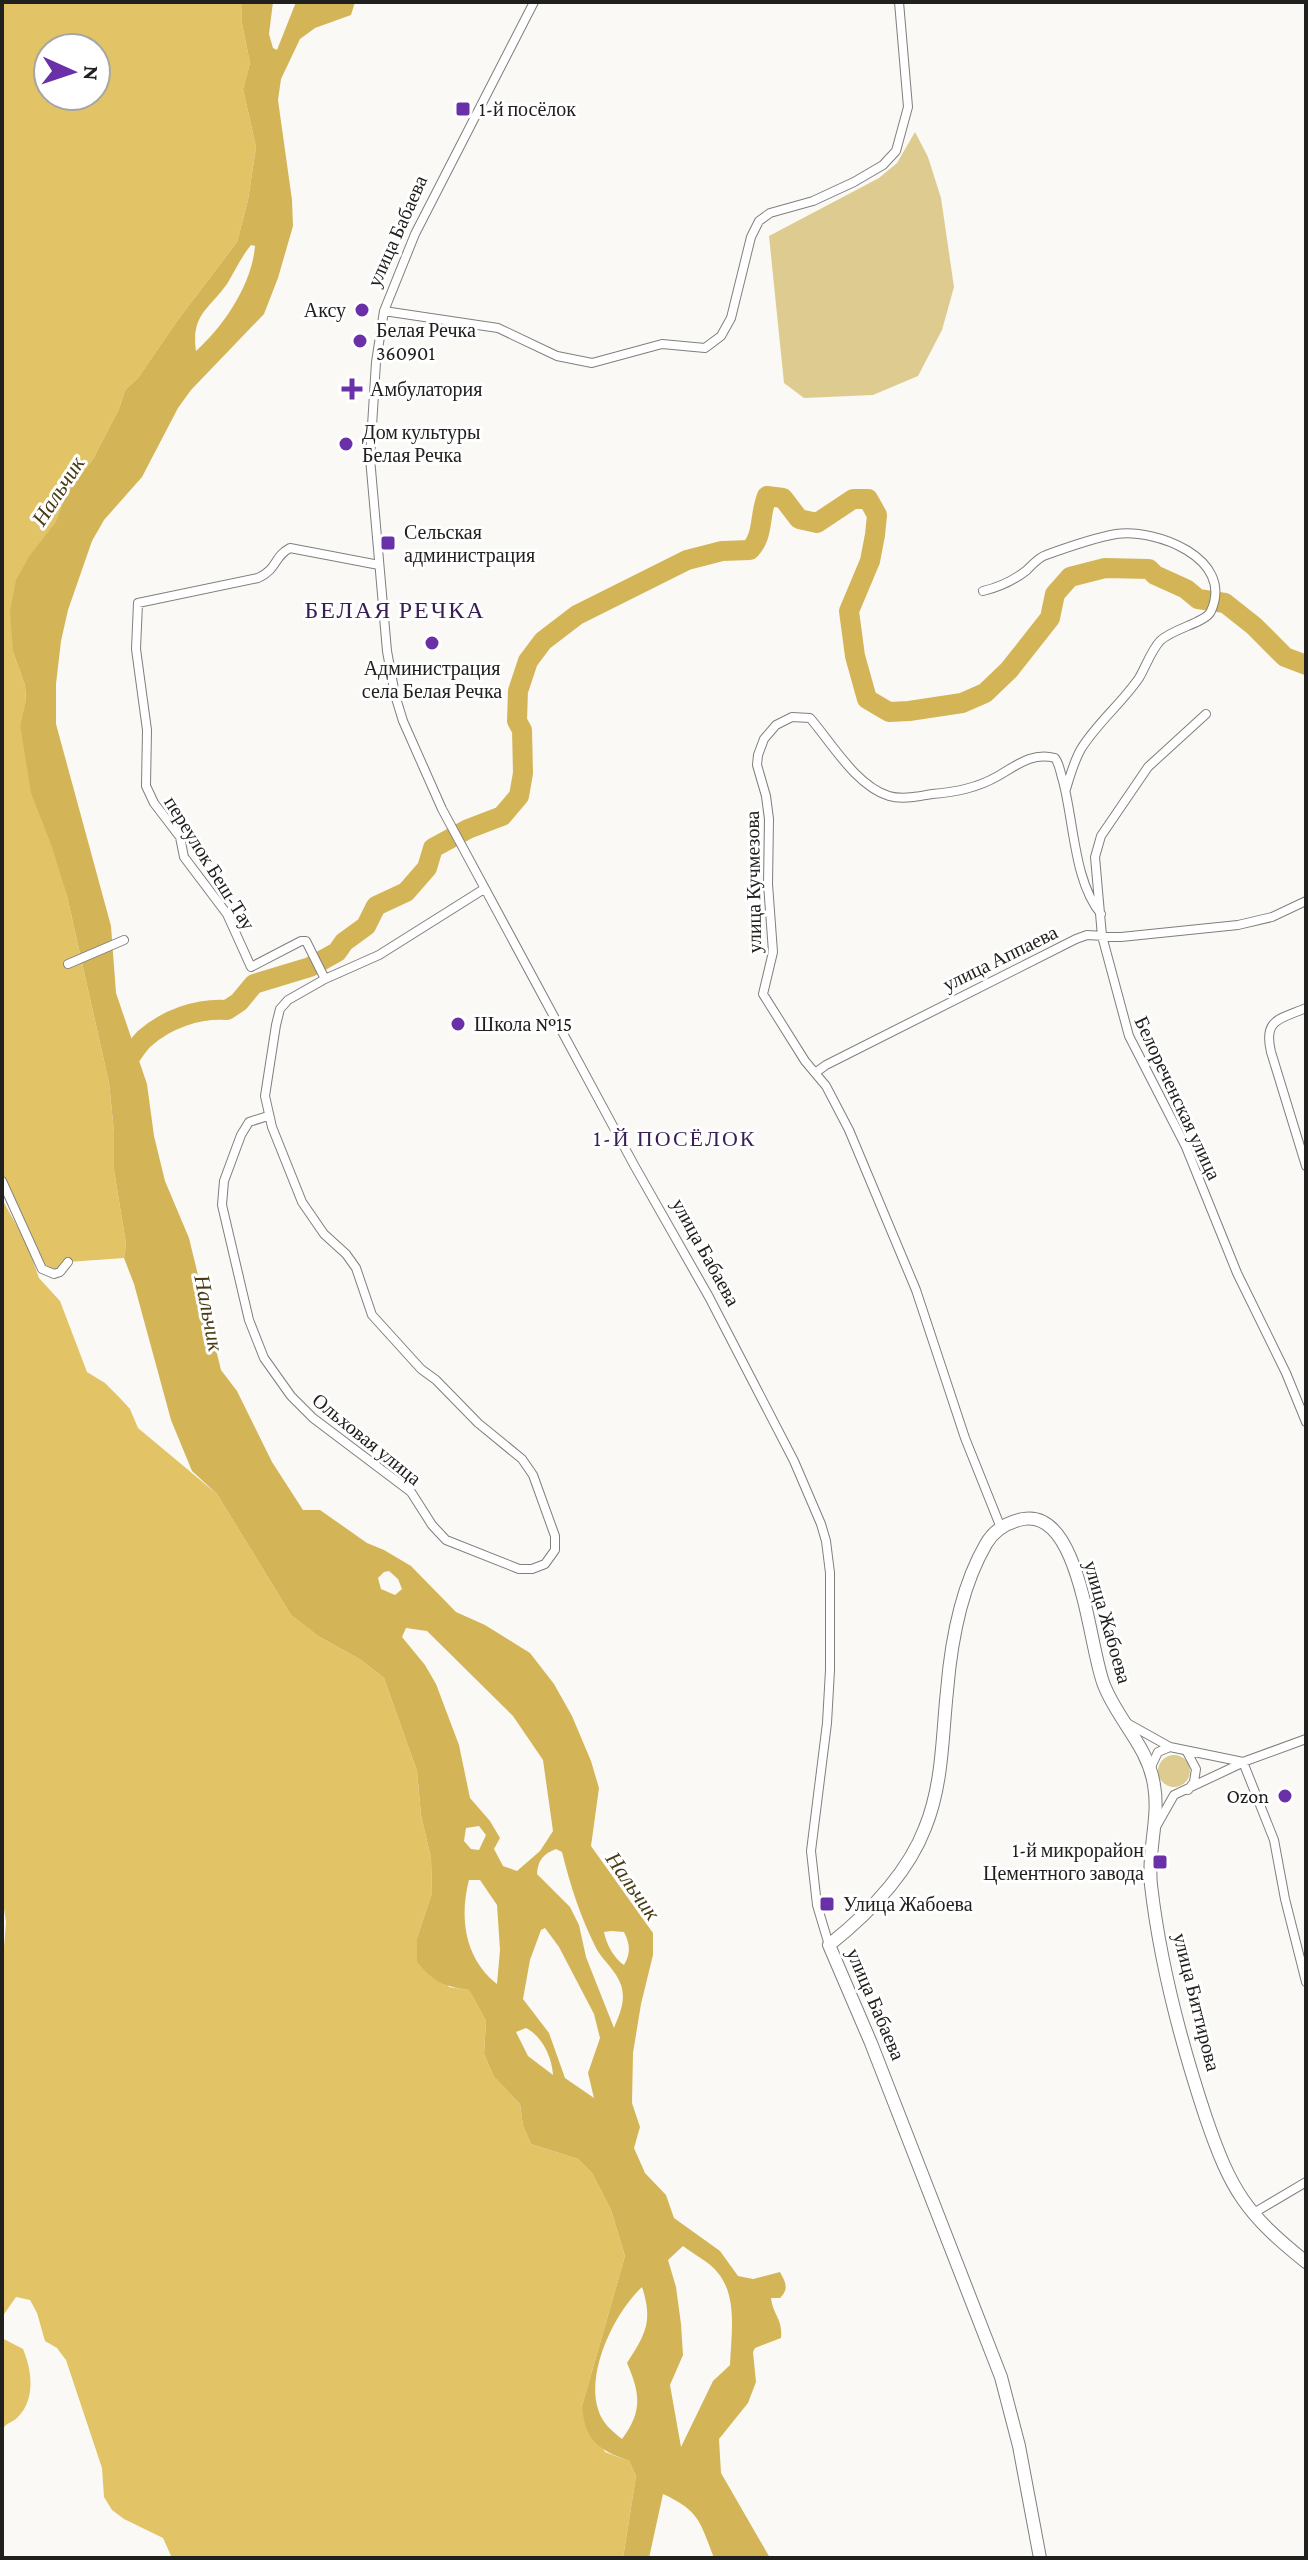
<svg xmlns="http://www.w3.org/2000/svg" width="1308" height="2560" font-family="'Crimson Pro',serif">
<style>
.green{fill:#decb90}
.forest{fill:#e2c467;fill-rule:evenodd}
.water{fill:#d3b558;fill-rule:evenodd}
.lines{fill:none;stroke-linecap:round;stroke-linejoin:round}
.river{stroke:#d3b558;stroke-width:20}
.street-casing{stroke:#807f7d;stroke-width:10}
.secondary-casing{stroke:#807f7d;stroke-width:14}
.street{stroke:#fff;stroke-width:8}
.secondary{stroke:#fff;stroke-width:12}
.poi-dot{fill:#6a30a7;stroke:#fff;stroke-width:3}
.labels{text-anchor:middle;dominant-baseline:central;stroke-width:6;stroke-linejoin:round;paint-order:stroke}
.poi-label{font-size:20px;fill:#20201f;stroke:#fff;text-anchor:start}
.street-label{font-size:20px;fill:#20201f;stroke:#fff}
.water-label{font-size:22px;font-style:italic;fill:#483b13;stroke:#fff}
.neighbourhood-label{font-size:22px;letter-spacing:2px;fill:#381d57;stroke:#fff}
.quarter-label{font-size:24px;letter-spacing:2px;fill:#381d57;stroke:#fff}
</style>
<rect width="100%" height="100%" fill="#faf9f6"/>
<path class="green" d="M915 132 928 157 941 198 954 287 942 330 918 376 873 395 804 398 784 383 769 236 879 178 897 163Z
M1158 1771a16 16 0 1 1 32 0a16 16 0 1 1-32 0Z"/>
<path class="forest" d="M2 2H241L242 24 250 63 243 89 256 147 248 200 237 242 177 321 138 378 125 390 119 409 93 459 66 494 13 652 25 685 26 701 20 724 67 896 109 1083 114 1132V1170L126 1244 124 1258 68 1262 60 1272 45 1271 2 1181ZM48 48H96V96H48Z
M2 1199 27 1244 39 1278 60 1301 87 1372 105 1383 119 1397 130 1409 138 1428 217 1494 291 1615 318 1636 361 1660 384 1678 417 1771 421 1815 431 1858 432 1893 417 1938 449 1987 469 1990 486 2021 484 2054 494 2077 520 2104 523 2126 531 2144 578 2159 592 2173 611 2210 625 2256 582 2406 605 2452 629 2461 636 2476 623 2558H172L163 2538 124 2519 112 2510 104 2497 102 2468 66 2360 57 2348 45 2341 37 2313 30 2300 16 2297 2 2317V1971L6 1922 2 1896Z
M2 2338 23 2349C32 2370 36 2400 17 2418 10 2424 6 2422 2 2431Z"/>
<path class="water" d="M241 2H273L269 34 273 48 277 50 296 2H355L351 15 315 28 300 39 281 79 278 100 292 200 293 226 278 278 264 314 191 390 178 408 142 477 104 520 92 541 68 610 61 641 56 684V724L111 926 116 993 147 1084 154 1136 165 1181 189 1238 221 1370 237 1391 272 1462 303 1510H320L367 1543 384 1550 411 1566 456 1612 485 1625 530 1653 554 1684 572 1716 591 1761 599 1788 591 1846 653 1933V1955L641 2004 633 2053 632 2103 640 2127 634 2148 645 2173 666 2195 674 2218 720 2251 738 2276 753 2279 780 2272C786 2283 789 2289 780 2298H771C773 2315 783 2319 781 2338L755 2348 753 2352 756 2382 748 2403 719 2439 721 2473 770 2558H714C700 2522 700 2511 663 2494L649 2558H623L636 2476 629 2461C597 2449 585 2440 582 2406L625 2256 611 2210 592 2173 578 2159 531 2144 523 2126 520 2104 494 2077 484 2054 486 2021 469 1990C443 1986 434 1982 417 1962V1938L432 1893 431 1858 421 1815 417 1771 384 1678 361 1660 318 1636 291 1615 217 1494 192 1471 171 1420 134 1284 124 1258 126 1244 114 1170V1132L109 1083 67 896 52 847 31 793 20 724 26 700 25 685 13 652 10 611 16 580 30 555 56 522 66 494 93 459 119 409 125 390 138 378 177 321 237 242 248 200 256 147 243 89 250 63 242 24ZM251 245 255 246C252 284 224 326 196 351 191 315 208 310 227 284 235 271 241 257 251 245ZM389 1571 398 1579 402 1589 395 1595 381 1589 378 1578 384 1572ZM406 1628 427 1631 513 1716 543 1760 553 1831 540 1851 517 1871 503 1866 494 1849 500 1838 490 1821 470 1798 459 1745 436 1684 425 1665 402 1637ZM479 1826 486 1835 479 1850 471 1849 464 1841 466 1828ZM556 1849 562 1852C570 1885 581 1918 596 1948 603 1961 616 1970 621 1985 626 2001 620 2013 614 2028L586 1957 579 1925 570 1907 537 1874C538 1860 543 1854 556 1849ZM469 1880H480L497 1905 500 1950 497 1984C465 1959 459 1918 469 1880ZM545 1928 559 1947 594 2014 600 2038 588 2073 594 2098 565 2078 549 2033 523 1999 530 1960 541 1930ZM611 1931 624 1932C630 1944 631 1953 624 1965 614 1959 606 1943 604 1932ZM526 2028C542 2036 552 2057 553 2075L528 2056 516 2032ZM683 2246C693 2254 710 2262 718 2273 738 2297 731 2336 730 2365L713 2381 681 2447 670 2385 683 2355 681 2324 676 2287 668 2260ZM642 2287C653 2321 646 2334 627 2363 640 2393 643 2411 622 2439 611 2430 602 2423 598 2409 586 2371 615 2312 642 2287Z"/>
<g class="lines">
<path class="river" d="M121 1071C128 1061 135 1048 144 1039 166 1019 198 1008 227 1010L239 1002 254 984 310 967 337 952 344 942 366 926 376 906 406 892 427 868 433 848 468 829 502 816 519 796 523 773 522 730 517 721 518 691 528 661 543 641 577 615 687 560 722 551 750 550C764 535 759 516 767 496L783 498 799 519 817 523 853 499H868L877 515 875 535 870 561 849 611 855 656 867 699 889 712 909 711 962 703 985 693 1009 670 1050 618 1055 594 1070 577 1105 568 1149 569 1155 575 1186 589 1198 599 1225 603 1254 626 1285 657 1306 665"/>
<defs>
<path id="street" d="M534 2 415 234 384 311 376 362 370 458 387 651 395 695 403 721 442 809 634 1165 709 1297 794 1461 821 1524 826 1541 830 1573V1670L827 1723 811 1851 817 1905 829 1945
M384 311 498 328 557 356 592 363 662 344 705 348 721 336 731 318 751 237 759 221 770 213 813 201 854 182 883 165 896 151 908 107 899 2
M983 591C1000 587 1013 581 1027 570 1032 565 1039 557 1046 555 1068 547 1093 538 1116 534 1155 528 1235 558 1211 611 1206 623 1173 628 1160 641 1151 651 1146 666 1139 678 1122 703 1097 723 1081 749 1074 761 1070 776 1066 789
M1206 714 1148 767 1101 836 1095 857 1102 936 1129 1036 1186 1147 1237 1273 1286 1373 1306 1422
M68 964 124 940
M325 979 306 941H301L251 967 227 914 184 857 180 837 154 803 146 786 147 730 136 649 138 603 258 578C278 569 273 557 290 548L379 565
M1306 1008C1280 1019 1263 1019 1271 1052L1306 1166
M815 1073 826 1065 1076 939 1087 935 1121 937 1238 925 1272 917 1306 901
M268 1116 249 1122 241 1135 224 1181 222 1205 249 1320 264 1358 291 1396 313 1418 411 1492 432 1525 446 1540 519 1569H532L545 1564 555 1550V1536L533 1475 522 1459 478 1423 436 1380 421 1369 372 1315 356 1268 346 1254 324 1234 302 1202 272 1127 265 1096 276 1025 280 1009 288 1000 325 979 379 955 484 889
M2 1181 42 1269 54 1274 60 1272 68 1262
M1001 1528 965 1438 916 1290 849 1130 826 1086 805 1061 763 994 773 952 768 884 769 819 766 796 757 765 758 755 764 739 776 725 792 717 810 718C831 742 856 786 889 796 903 800 919 796 932 794 956 792 977 788 998 776 1017 765 1032 752 1055 758 1060 765 1060 772 1063 781 1074 822 1074 882 1101 914
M1127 1723 1170 1747 1243 1762 1306 1739
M1187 1752 1196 1769 1194 1782 1188 1790
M1243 1762 1274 1840 1285 1899 1306 1982
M1151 1767 1158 1752 1170 1747
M1157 1825 1174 1795 1242 1763
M1252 2214 1306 2182"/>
<path id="secondary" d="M1040 2558 1019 2446 1001 2377 871 2043 829 1945C868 1914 907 1875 925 1828 943 1784 942 1737 947 1691 951 1642 961 1587 986 1544 994 1530 1008 1522 1023 1519 1081 1508 1089 1649 1104 1685 1118 1721 1148 1746 1154 1785 1160 1818 1147 1852 1151 1885 1160 1963 1181 2043 1206 2118 1231 2191 1246 2214 1306 2262"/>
</defs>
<use href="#street" class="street-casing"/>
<use href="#secondary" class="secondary-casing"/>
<use href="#street" class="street"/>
<use href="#secondary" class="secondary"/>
</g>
<g class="poi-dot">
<rect x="455" y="101" width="16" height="16" rx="4"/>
<circle cx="362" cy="310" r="8"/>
<circle cx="360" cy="341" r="8"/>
<path d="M348 377h8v8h8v8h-8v8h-8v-8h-8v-8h8z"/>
<circle cx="346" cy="444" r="8"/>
<rect x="380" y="535" width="16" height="16" rx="4"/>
<circle cx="432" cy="643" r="8"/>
<circle cx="458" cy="1024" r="8"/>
<circle cx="1285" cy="1796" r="8"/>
<rect x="1152" y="1854" width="16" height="16" rx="4"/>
<rect x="819" y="1896" width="16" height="16" rx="4"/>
</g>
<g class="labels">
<g class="poi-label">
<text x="479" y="109">1-й посёлок</text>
<text x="346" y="310" text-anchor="end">Аксу</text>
<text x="376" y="330">Белая Речка<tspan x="376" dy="23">360901</tspan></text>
<text x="370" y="389">Амбулатория</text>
<text x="362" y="432">Дом культуры<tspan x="362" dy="23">Белая Речка</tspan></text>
<text x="404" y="532">Сельская<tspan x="404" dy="23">администрация</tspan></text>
<text x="432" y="668" text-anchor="middle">Администрация<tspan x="432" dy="23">села Белая Речка</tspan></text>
<text x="474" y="1024">Школа №15</text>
<text x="1269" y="1796" text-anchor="end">Ozon</text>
<text x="1144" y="1850" text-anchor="end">1-й микрорайон<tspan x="1144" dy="23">Цементного завода</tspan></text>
<text x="843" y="1904">Улица Жабоева</text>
</g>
<g class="street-label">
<text transform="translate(397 231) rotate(-66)">улица Бабаева</text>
<text transform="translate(210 863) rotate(58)">переулок Беш-Тау</text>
<text transform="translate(753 882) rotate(-91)">улица Кучмезова</text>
<text transform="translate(1000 958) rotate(-26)">улица Аппаева</text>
<text transform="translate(1178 1098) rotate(65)">Белореченская улица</text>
<text transform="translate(706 1252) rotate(61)">улица Бабаева</text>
<text transform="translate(367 1439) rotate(39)">Ольховая улица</text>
<text transform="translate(1108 1622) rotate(74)">улица Жабоева</text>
<text transform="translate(1197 2002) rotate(76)">улица Биттирова</text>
<text transform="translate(876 2004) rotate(67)">улица Бабаева</text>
</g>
<g class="water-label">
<text transform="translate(58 491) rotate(-57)">Нальчик</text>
<text transform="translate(209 1313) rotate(79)">Нальчик</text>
<text transform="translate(633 1886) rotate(55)">Нальчик</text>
</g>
<g class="neighbourhood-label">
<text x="675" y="1138">1-Й ПОСЁЛОК</text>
</g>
<g class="quarter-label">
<text x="395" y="609">БЕЛАЯ РЕЧКА</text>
</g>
</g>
<rect width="1308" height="2560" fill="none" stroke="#20201f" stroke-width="8"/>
<g transform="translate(72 72) rotate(93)"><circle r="38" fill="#ffffff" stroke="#a6a6a5" stroke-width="2"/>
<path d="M0-6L14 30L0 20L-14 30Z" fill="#6a30a7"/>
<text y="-12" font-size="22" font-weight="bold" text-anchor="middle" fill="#20201f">N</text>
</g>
</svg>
